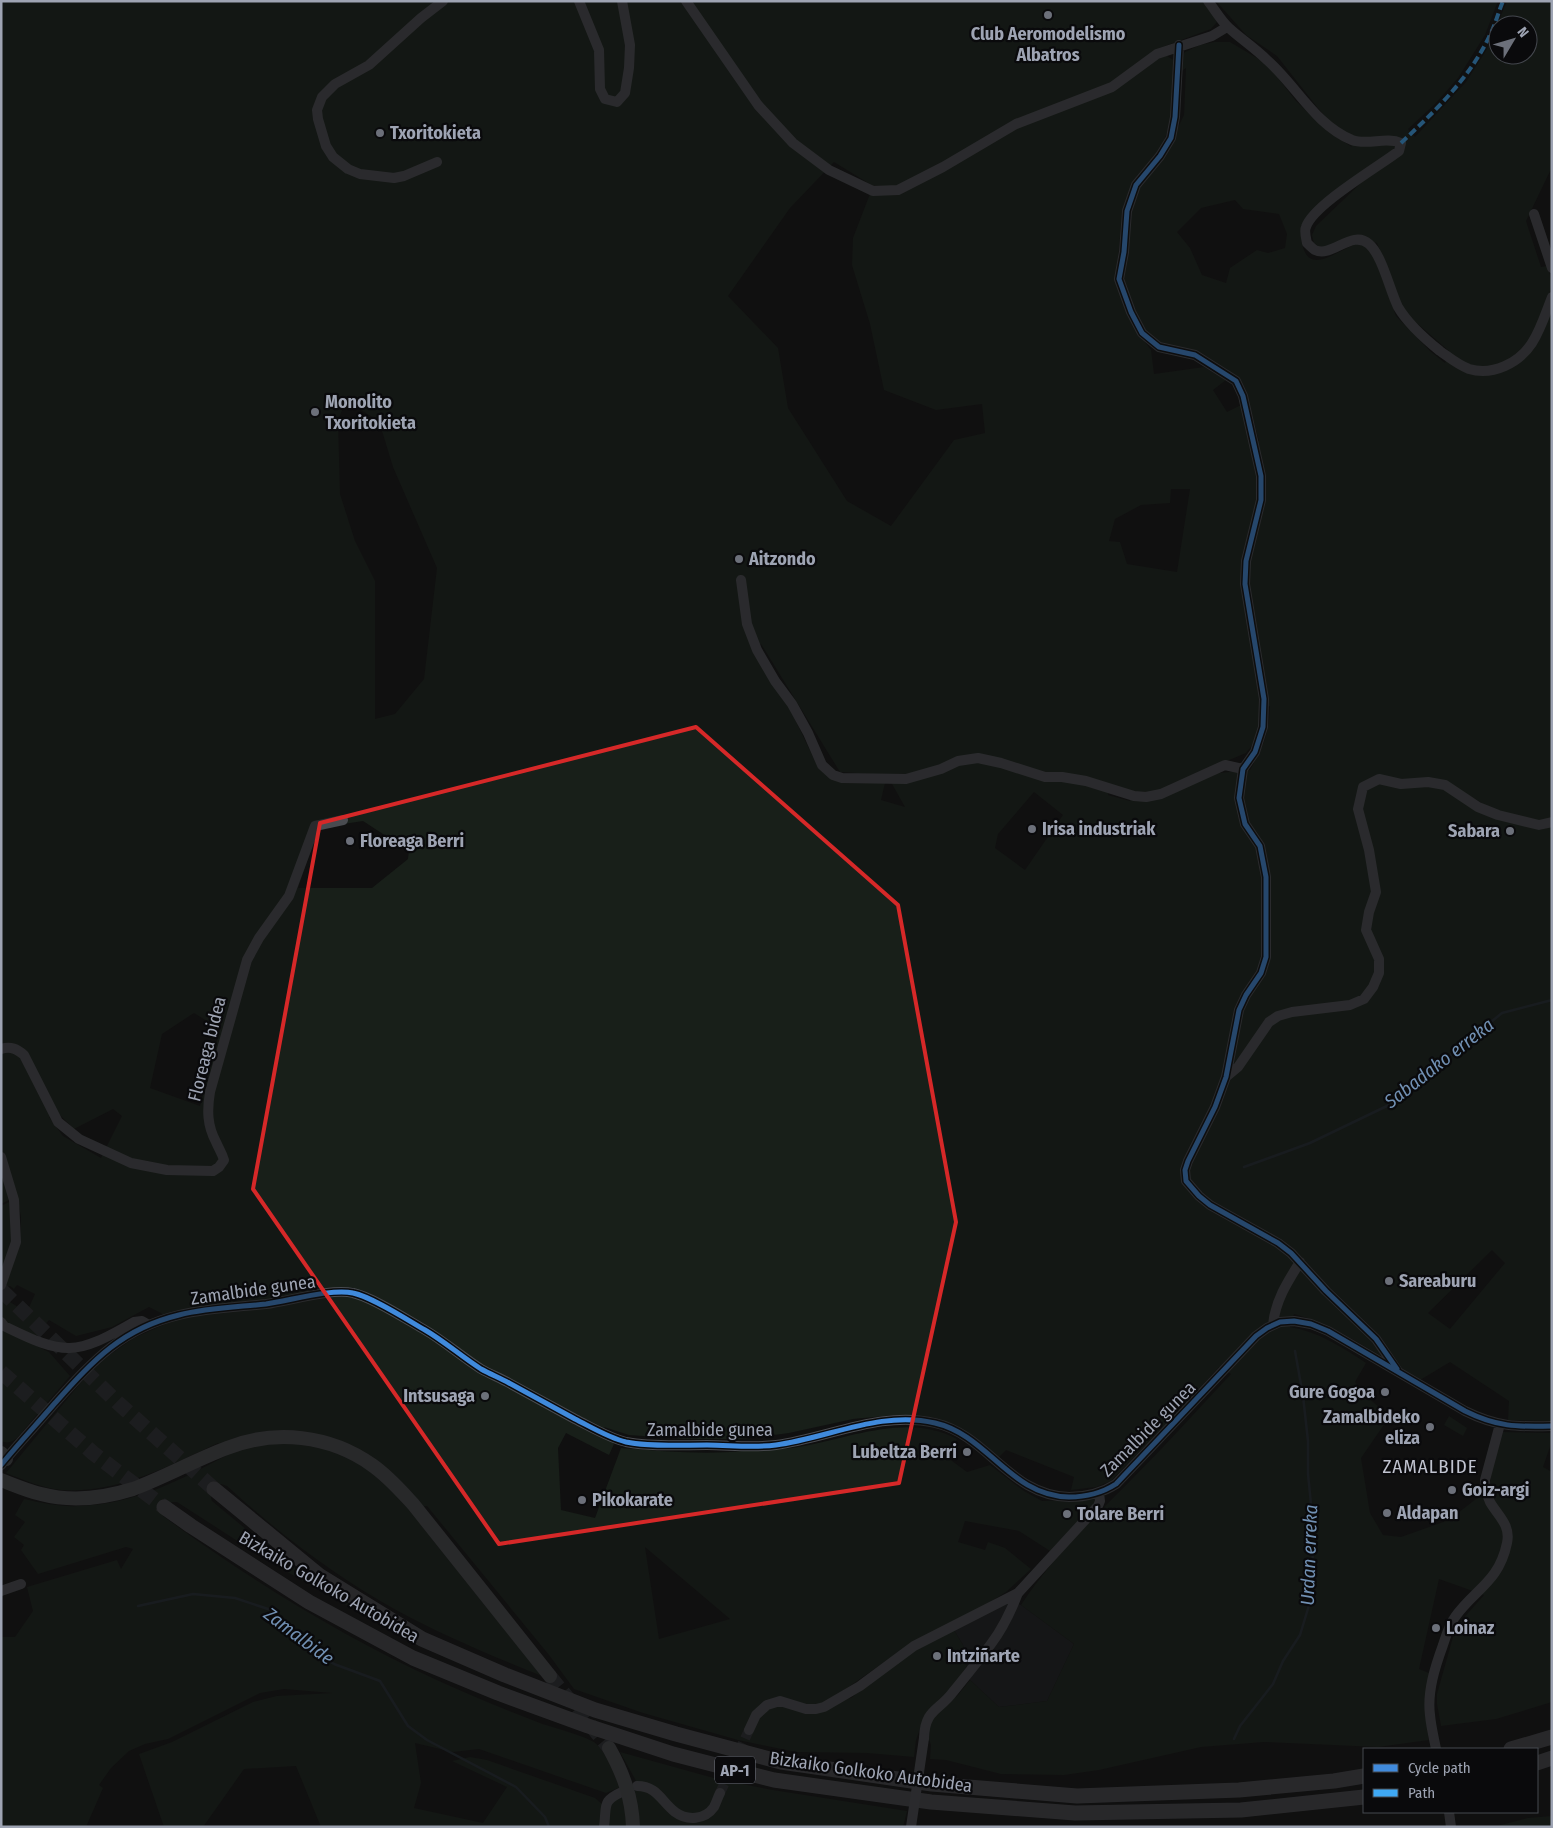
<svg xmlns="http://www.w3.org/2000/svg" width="1553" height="1828" font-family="'Fira Sans Condensed',sans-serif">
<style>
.built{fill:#1c1d1f}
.green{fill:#181f19;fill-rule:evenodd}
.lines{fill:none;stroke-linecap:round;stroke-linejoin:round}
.stream{stroke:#232a32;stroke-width:2.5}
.minor-tunnel{stroke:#2c2e31;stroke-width:10;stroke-dasharray:10 5;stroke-linecap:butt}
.major-tunnel{stroke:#2c2e31;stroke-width:14;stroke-dasharray:14 7;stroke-linecap:butt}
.highway-tunnel{stroke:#2c2e31;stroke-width:15;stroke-dasharray:15 8;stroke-linecap:butt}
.minor{stroke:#494b50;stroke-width:10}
.major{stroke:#46474b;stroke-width:14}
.highway{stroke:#46464b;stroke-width:15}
.minor-bridge{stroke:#494b50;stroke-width:10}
.quiet{stroke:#3fa9f5;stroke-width:4;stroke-dasharray:8 4;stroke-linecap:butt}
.cycleway-casing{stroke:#0a0a0c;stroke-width:8}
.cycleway{stroke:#408adc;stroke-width:5}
.marked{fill:none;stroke:#d62828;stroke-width:4;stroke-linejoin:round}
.poi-dot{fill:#6c707a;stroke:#0a0a0c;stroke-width:2}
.labels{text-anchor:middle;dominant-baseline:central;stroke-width:4.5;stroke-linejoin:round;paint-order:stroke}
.shield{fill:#0a0a0c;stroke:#727681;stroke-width:1}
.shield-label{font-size:16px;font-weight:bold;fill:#9ea4b3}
.poi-label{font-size:18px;font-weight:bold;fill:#9ea4b3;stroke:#0a0a0c;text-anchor:start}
.street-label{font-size:18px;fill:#9ea4b3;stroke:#0a0a0c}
.water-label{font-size:19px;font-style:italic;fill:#7190b3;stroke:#0a0a0c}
.neighbourhood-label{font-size:19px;letter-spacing:1px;fill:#c0c3cf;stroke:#0a0a0c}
</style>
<rect width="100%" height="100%" fill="#101010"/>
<path class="built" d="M1010 1601 1021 1605 1074 1644 1047 1701 999 1707 970 1680 963 1645 954 1630Z"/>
<path class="green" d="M1 1H1203L1217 22 1211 29 1157 49 1176 62 1185 52 1200 45 1214 42H1230L1267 64 1296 101 1327 131 1352 147 1317 107 1277 56 1246 35 1216 1H1498L1485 35 1458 78 1435 104 1408 129 1415 137 1466 82 1487 49 1507 1H1552V167L1526 221 1541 267 1547 266C1551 276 1553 283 1549 294L1552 296V817L1541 822 1494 810 1451 785 1488 816 1540 830 1552 826V1421L1508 1420 1509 1401 1450 1362 1420 1380C1382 1358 1335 1324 1294 1314L1290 1327C1319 1332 1342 1347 1366 1363L1355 1382 1368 1398 1390 1416 1361 1458 1370 1513 1383 1535 1401 1537 1449 1520 1490 1488 1491 1472 1503 1432 1552 1433V1441L1543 1467 1552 1472V1702L1496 1719 1441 1726 1437 1704V1694L1453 1637 1461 1621 1484 1595 1439 1579 1419 1669 1434 1675 1426 1723 1429 1740 1378 1747 1264 1742 1201 1747 1099 1770 1064 1775 1001 1774 946 1760 930 1759 931 1745 927 1733 935 1713 957 1696 970 1680 999 1707 1047 1701 1074 1644 1021 1605C1052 1558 1092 1519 1132 1479 1166 1445 1198 1409 1231 1374L1219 1367 1181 1409 1111 1481 1096 1487 1071 1490 1074 1477 1006 1450 998 1458 950 1423 931 1417 895 1415 853 1419 789 1433 741 1439H685L629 1435 604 1427 614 1444 609 1455 566 1433 558 1448 561 1510 595 1518 621 1448C662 1451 703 1455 743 1451 763 1450 785 1450 804 1446 853 1437 909 1413 957 1439L948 1458 967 1472 990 1465 1024 1491 1042 1501 1095 1499 1094 1505 1050 1551 1019 1531 965 1521 958 1542 985 1550 988 1542 1005 1548 1031 1569 1006 1592 961 1620 890 1658 827 1702 851 1698 894 1664 924 1644 954 1630 963 1645 967 1666 947 1696 923 1720 916 1740 914 1757 867 1753 796 1752 738 1740 643 1713 574 1689 549 1655 427 1506 409 1508 542 1676C492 1656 442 1635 396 1610 335 1576 278 1533 227 1486L221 1484C213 1488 209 1493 212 1501L282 1559 366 1616 273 1564 177 1502H172L163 1510V1516C249 1579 341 1636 439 1681 472 1696 506 1710 540 1723 554 1728 582 1735 594 1742 604 1749 616 1775 621 1787L606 1793 479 1749 453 1752 415 1743 421 1783 414 1808 483 1823 507 1787 452 1761 470 1757 487 1760 595 1798 602 1804 640 1788 620 1752 721 1780 773 1790 907 1811 903 1827H321L296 1766 244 1769 203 1827H164L139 1754 172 1742 253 1702 277 1696 332 1693 284 1689 260 1693 168 1739 145 1744 129 1751 111 1768 99 1785 103 1788 86 1827H1V1637H15L33 1611 27 1587 117 1560 121 1569 133 1549 126 1547 38 1574 21 1550 24 1545 14 1537 25 1522 15 1515 24 1499C42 1503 61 1507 80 1506 134 1504 181 1480 227 1455L218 1443C169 1466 117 1494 61 1490 42 1488 24 1480 6 1473L87 1375 108 1356 134 1338 170 1322 161 1313 149 1307 112 1327 76 1336 49 1320 36 1336 7 1323 1 1317 2 1297C11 1302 17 1307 27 1312L35 1294 17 1285 14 1289 10 1286 5 1287 20 1245 21 1217 17 1196 1 1204ZM1498 25H1528V55H1498ZM1186 68 1184 115 1163 158 1139 186 1130 211 1123 273 1125 285 1136 315 1144 330 1156 340 1167 347 1238 378 1245 389 1259 441H1250L1241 405 1227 412 1213 390 1226 380 1204 367 1154 374 1151 350 1142 338 1117 273 1122 212 1137 176 1160 150 1171 123 1174 76ZM834 162 873 186 853 238 852 265 870 324 884 390 936 410 982 404 985 433 954 440 891 526 847 501 788 408 778 348 728 296 790 208ZM1361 173 1363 181 1316 226 1312 235 1314 243 1321 248 1330 246 1354 236 1377 243 1402 306 1411 318 1449 351 1445 363 1430 351 1396 316 1373 254 1367 247 1359 243C1336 250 1304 282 1301 234ZM1235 200 1243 209 1279 214 1287 234 1285 248 1268 253 1257 250 1230 268 1226 283 1202 275 1190 248 1177 232 1201 208ZM346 401 379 421 393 467 437 568 424 679 395 714 375 719V581L355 541 340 494 338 420ZM1171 489H1190L1177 572 1127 564 1120 542 1109 541 1115 519 1141 505 1170 503ZM761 644 840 772 887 775 905 807 881 800 885 783 824 773 816 763 789 707 753 648ZM1270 706C1269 734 1264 745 1250 770L1218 773 1169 785 1246 753C1258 740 1260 727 1261 709ZM1110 785 1131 793 1130 801 1108 795ZM1034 792 1063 815 1025 870 995 848 998 834ZM363 821 409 851 408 859 372 888H298L318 828ZM194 1013 220 1029 200 1106 150 1088 162 1034ZM113 1109 122 1116 101 1158 63 1136 49 1117 59 1114 74 1129ZM1492 1250 1505 1263 1450 1329 1428 1313ZM645 1547 730 1619 659 1639Z
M9 1202 13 1237 1 1276V1206Z
M1 1329 49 1352 70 1376 17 1438C12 1442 8 1444 1 1441Z
M1449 1416 1467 1428 1463 1436 1444 1425Z
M1552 1816V1827H1493L1528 1818Z"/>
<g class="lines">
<path class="stream" d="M1244 1167 1310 1143 1389 1105 1502 1013 1552 1000
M138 1606 193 1594 235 1598 271 1610 280 1618 294 1636 315 1652 334 1664 380 1681 408 1726 427 1740 516 1787 545 1817 549 1827
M1234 1739 1240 1726 1273 1684 1283 1661 1300 1635 1310 1602 1314 1534 1308 1474V1441L1303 1396 1295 1351"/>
<path class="minor-tunnel" d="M720 1793 749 1730"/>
<path class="major-tunnel" d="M550 1676 609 1748"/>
<path class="highway-tunnel" d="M1 1290 117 1402 214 1489
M1 1372 93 1453 164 1507"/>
<path class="minor" d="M579 1 599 50 600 89 605 99 617 102 625 93 629 68 630 45 622 1
M686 1 758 105 793 143 829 170 873 191 898 190 943 167 1016 124 1112 87 1157 54 1212 36 1227 27
M1208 1C1215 10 1221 21 1229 28 1241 39 1255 48 1267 60 1296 85 1315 125 1352 140 1368 146 1386 136 1401 143L1399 151C1378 167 1313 205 1306 227 1304 231 1306 238 1307 243 1309 245 1313 249 1315 250 1332 258 1352 229 1369 244 1382 255 1390 291 1398 307 1408 324 1425 339 1440 351 1450 358 1458 365 1469 369 1493 376 1519 363 1532 343 1541 329 1546 312 1552 297
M1179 45 1175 117 1171 138 1160 156 1136 185 1127 211 1124 252 1119 279 1131 312 1142 333 1159 347 1195 355 1236 381 1243 396 1261 476V500L1246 561 1245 584 1264 699 1263 727 1255 752 1243 769 1239 798 1245 824 1260 846 1266 877V957L1261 973 1246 995 1239 1010 1226 1077 1215 1107 1188 1161 1185 1170 1186 1181 1199 1196 1210 1205 1278 1243 1291 1253 1326 1291 1376 1339 1397 1370
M437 162 404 176 394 178 360 174 348 169 333 157 326 146 318 119 317 110 322 97 335 84 369 65 421 18 443 1
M1534 214 1552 268
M741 580 747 624 757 650 775 681 792 704 808 733 822 765 833 775 842 778 906 779 941 769 958 761 978 758 1001 763 1045 777H1062L1086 781 1134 796 1146 797 1161 794 1225 765 1243 769
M1 1049C11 1046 17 1049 24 1055L58 1122 79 1139 131 1163 167 1170 213 1171 219 1167 224 1160C222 1153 219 1149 216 1142 207 1125 207 1110 210 1092L247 960 259 938 289 896 315 826 343 820
M1226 1077 1238 1067 1269 1022 1278 1016 1292 1012 1350 1005 1364 999 1373 987 1379 973V959L1366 930 1369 912 1376 892 1369 850 1358 809 1363 787 1379 779 1401 784 1428 782 1445 785 1478 807 1498 815 1539 825 1552 822
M1 1157 14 1200 16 1242 1 1285
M1 1322 4 1326C65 1356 75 1356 134 1322L142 1321 149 1325
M1273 1325C1275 1301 1288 1281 1300 1262
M1 1465C18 1444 37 1424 55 1403 93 1361 121 1329 179 1315 207 1308 238 1307 266 1304 289 1301 332 1288 353 1293 372 1297 406 1319 425 1330 444 1341 462 1357 481 1369 490 1374 500 1378 509 1383 531 1395 553 1407 575 1419 591 1427 609 1438 626 1442 652 1447 681 1445 707 1445 729 1445 753 1448 776 1445 828 1438 882 1410 935 1423 988 1435 1010 1496 1069 1497 1086 1497 1102 1493 1116 1484L1256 1336 1267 1328 1280 1322 1294 1321 1311 1324 1328 1331 1465 1411C1497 1427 1517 1427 1552 1426
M1 1591 21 1584
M749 1730 756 1715 767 1705 780 1701 806 1709H816L824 1707 860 1686 914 1646 1018 1593 1098 1506 1100 1501 1099 1493
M924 1738C925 1709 939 1711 953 1692 966 1676 979 1660 991 1644 1003 1628 1011 1611 1018 1593
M1436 1749C1434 1738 1431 1727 1430 1715 1427 1692 1435 1667 1443 1645 1446 1636 1449 1625 1455 1617 1475 1589 1499 1582 1507 1543 1511 1525 1498 1516 1490 1502 1487 1495 1485 1487 1485 1480L1500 1424
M637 1786C657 1786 661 1801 675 1812 687 1821 705 1820 714 1807 716 1803 718 1797 720 1793
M1449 1812 1451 1827
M604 1827C607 1805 601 1801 624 1791"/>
<path class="major" d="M1 1453 6 1459
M1 1480C14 1485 28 1491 41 1494 71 1502 104 1498 133 1489 165 1477 195 1460 227 1448 275 1429 330 1435 372 1465 388 1476 401 1491 413 1504L550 1676
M609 1748C623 1773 632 1797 633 1827"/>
<path class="highway" d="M214 1489 320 1576 422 1639 505 1675 595 1710 676 1734 781 1762 932 1784 1077 1796 1239 1790 1334 1781 1364 1776
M164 1507 191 1526 309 1602 413 1658 498 1693 588 1726 673 1754 774 1780 931 1802 1075 1813 1241 1810 1364 1797
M1511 1749 1552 1737
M1537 1763 1552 1758"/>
<path class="minor-bridge" d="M911 1827 924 1738"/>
<path class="quiet" d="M1401 143C1434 112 1469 79 1489 37 1495 26 1498 13 1503 1"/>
<defs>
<path id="cycleway" d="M1179 45 1175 117 1171 138 1160 156 1136 185 1127 211 1124 252 1119 279 1131 312 1142 333 1159 347 1195 355 1236 381 1243 396 1261 476V500L1246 561 1245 584 1264 699 1263 727 1255 752 1243 769 1239 798 1245 824 1260 846 1266 877V957L1261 973 1246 995 1239 1010 1226 1077 1215 1107 1188 1161 1185 1170 1186 1181 1199 1196 1210 1205 1278 1243 1291 1253 1326 1291 1376 1339 1397 1369
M1 1465C18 1444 37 1424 55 1403 93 1361 121 1329 179 1315 207 1308 238 1307 266 1304 289 1301 332 1288 353 1293 372 1297 406 1319 425 1330 444 1341 462 1357 481 1369 490 1374 500 1378 509 1383 531 1395 553 1407 575 1419 591 1427 609 1438 626 1442 652 1447 681 1445 707 1445 729 1445 753 1448 776 1445 828 1438 882 1410 935 1423 988 1435 1010 1496 1069 1497 1086 1497 1102 1493 1116 1484L1256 1336 1267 1328 1280 1322 1294 1321 1311 1324 1328 1331 1465 1411C1497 1427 1517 1427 1552 1426"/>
</defs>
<use href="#cycleway" class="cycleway-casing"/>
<use href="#cycleway" class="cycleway"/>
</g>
<path d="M0 0H1553V1828H0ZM696 727 898 905 956 1222 899 1483 499 1544 253 1189 320 823Z" fill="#101010" fill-opacity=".55" fill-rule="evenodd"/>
<path class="marked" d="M696 727 898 905 956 1222 899 1483 499 1544 253 1189 320 823Z"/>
<g class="poi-dot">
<circle cx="1048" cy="15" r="5"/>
<circle cx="380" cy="133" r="5"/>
<circle cx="315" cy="412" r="5"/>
<circle cx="739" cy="559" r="5"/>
<circle cx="1032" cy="829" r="5"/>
<circle cx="1510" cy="831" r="5"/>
<circle cx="350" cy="841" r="5"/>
<circle cx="1389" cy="1281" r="5"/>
<circle cx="1385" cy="1392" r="5"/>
<circle cx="485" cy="1396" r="5"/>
<circle cx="1430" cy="1427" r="5"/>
<circle cx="967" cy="1452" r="5"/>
<circle cx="1452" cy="1490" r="5"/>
<circle cx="582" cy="1500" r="5"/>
<circle cx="1387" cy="1513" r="5"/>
<circle cx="1067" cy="1514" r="5"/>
<circle cx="1436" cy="1628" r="5"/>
<circle cx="937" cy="1656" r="5"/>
</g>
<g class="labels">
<rect class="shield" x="715" y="1756.5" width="40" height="27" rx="4"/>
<g class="shield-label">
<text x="735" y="1770">AP-1</text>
</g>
<g class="poi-label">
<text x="1048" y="34" text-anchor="middle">Club Aeromodelismo<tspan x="1048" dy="21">Albatros</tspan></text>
<text x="390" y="133">Txoritokieta</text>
<text x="325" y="402">Monolito<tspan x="325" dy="21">Txoritokieta</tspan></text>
<text x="749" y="559">Aitzondo</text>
<text x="1042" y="829">Irisa industriak</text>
<text x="1500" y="831" text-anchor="end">Sabara</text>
<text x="360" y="841">Floreaga Berri</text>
<text x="1399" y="1281">Sareaburu</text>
<text x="1375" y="1392" text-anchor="end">Gure Gogoa</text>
<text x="475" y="1396" text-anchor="end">Intsusaga</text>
<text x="1420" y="1417" text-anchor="end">Zamalbideko<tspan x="1420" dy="21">eliza</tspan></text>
<text x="957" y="1452" text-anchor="end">Lubeltza Berri</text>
<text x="1462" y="1490">Goiz-argi</text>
<text x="592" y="1500">Pikokarate</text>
<text x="1397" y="1513">Aldapan</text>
<text x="1077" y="1514">Tolare Berri</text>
<text x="1446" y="1628">Loinaz</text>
<text x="947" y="1656">Intziñarte</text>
</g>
<g class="street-label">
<text transform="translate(207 1049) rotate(-76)">Floreaga bidea</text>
<text transform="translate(253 1290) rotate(-8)">Zamalbide gunea</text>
<text transform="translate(1148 1429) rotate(-45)">Zamalbide gunea</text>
<text x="710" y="1430">Zamalbide gunea</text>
<text transform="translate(329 1587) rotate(30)">Bizkaiko Golkoko Autobidea</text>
<text transform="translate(871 1772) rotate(8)">Bizkaiko Golkoko Autobidea</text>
</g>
<g class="water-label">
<text transform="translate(1439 1063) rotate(-38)">Sabadako erreka</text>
<text transform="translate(1309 1555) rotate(-88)">Urdan erreka</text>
<text transform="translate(299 1636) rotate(37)">Zamalbide</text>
</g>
<g class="neighbourhood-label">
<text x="1430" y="1466">ZAMALBIDE</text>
</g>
</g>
<rect width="1553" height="1828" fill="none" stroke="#9ea4b3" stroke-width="5"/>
<rect x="1363" y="1748" width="175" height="65" fill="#0a0a0c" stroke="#45484f"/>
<rect x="1373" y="1764" width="25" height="8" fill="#408adc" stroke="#45484f"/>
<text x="1408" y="1773" font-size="15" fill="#9ea4b3">Cycle path</text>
<rect x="1373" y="1789" width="25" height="8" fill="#3fa9f5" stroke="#45484f"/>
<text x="1408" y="1798" font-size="15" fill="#9ea4b3">Path</text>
<g transform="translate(1513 40) rotate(52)"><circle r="24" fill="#0a0a0c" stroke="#45484f"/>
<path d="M0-4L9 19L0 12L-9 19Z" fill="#6c707a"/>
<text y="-8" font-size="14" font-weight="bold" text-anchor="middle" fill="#9ea4b3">N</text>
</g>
</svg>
